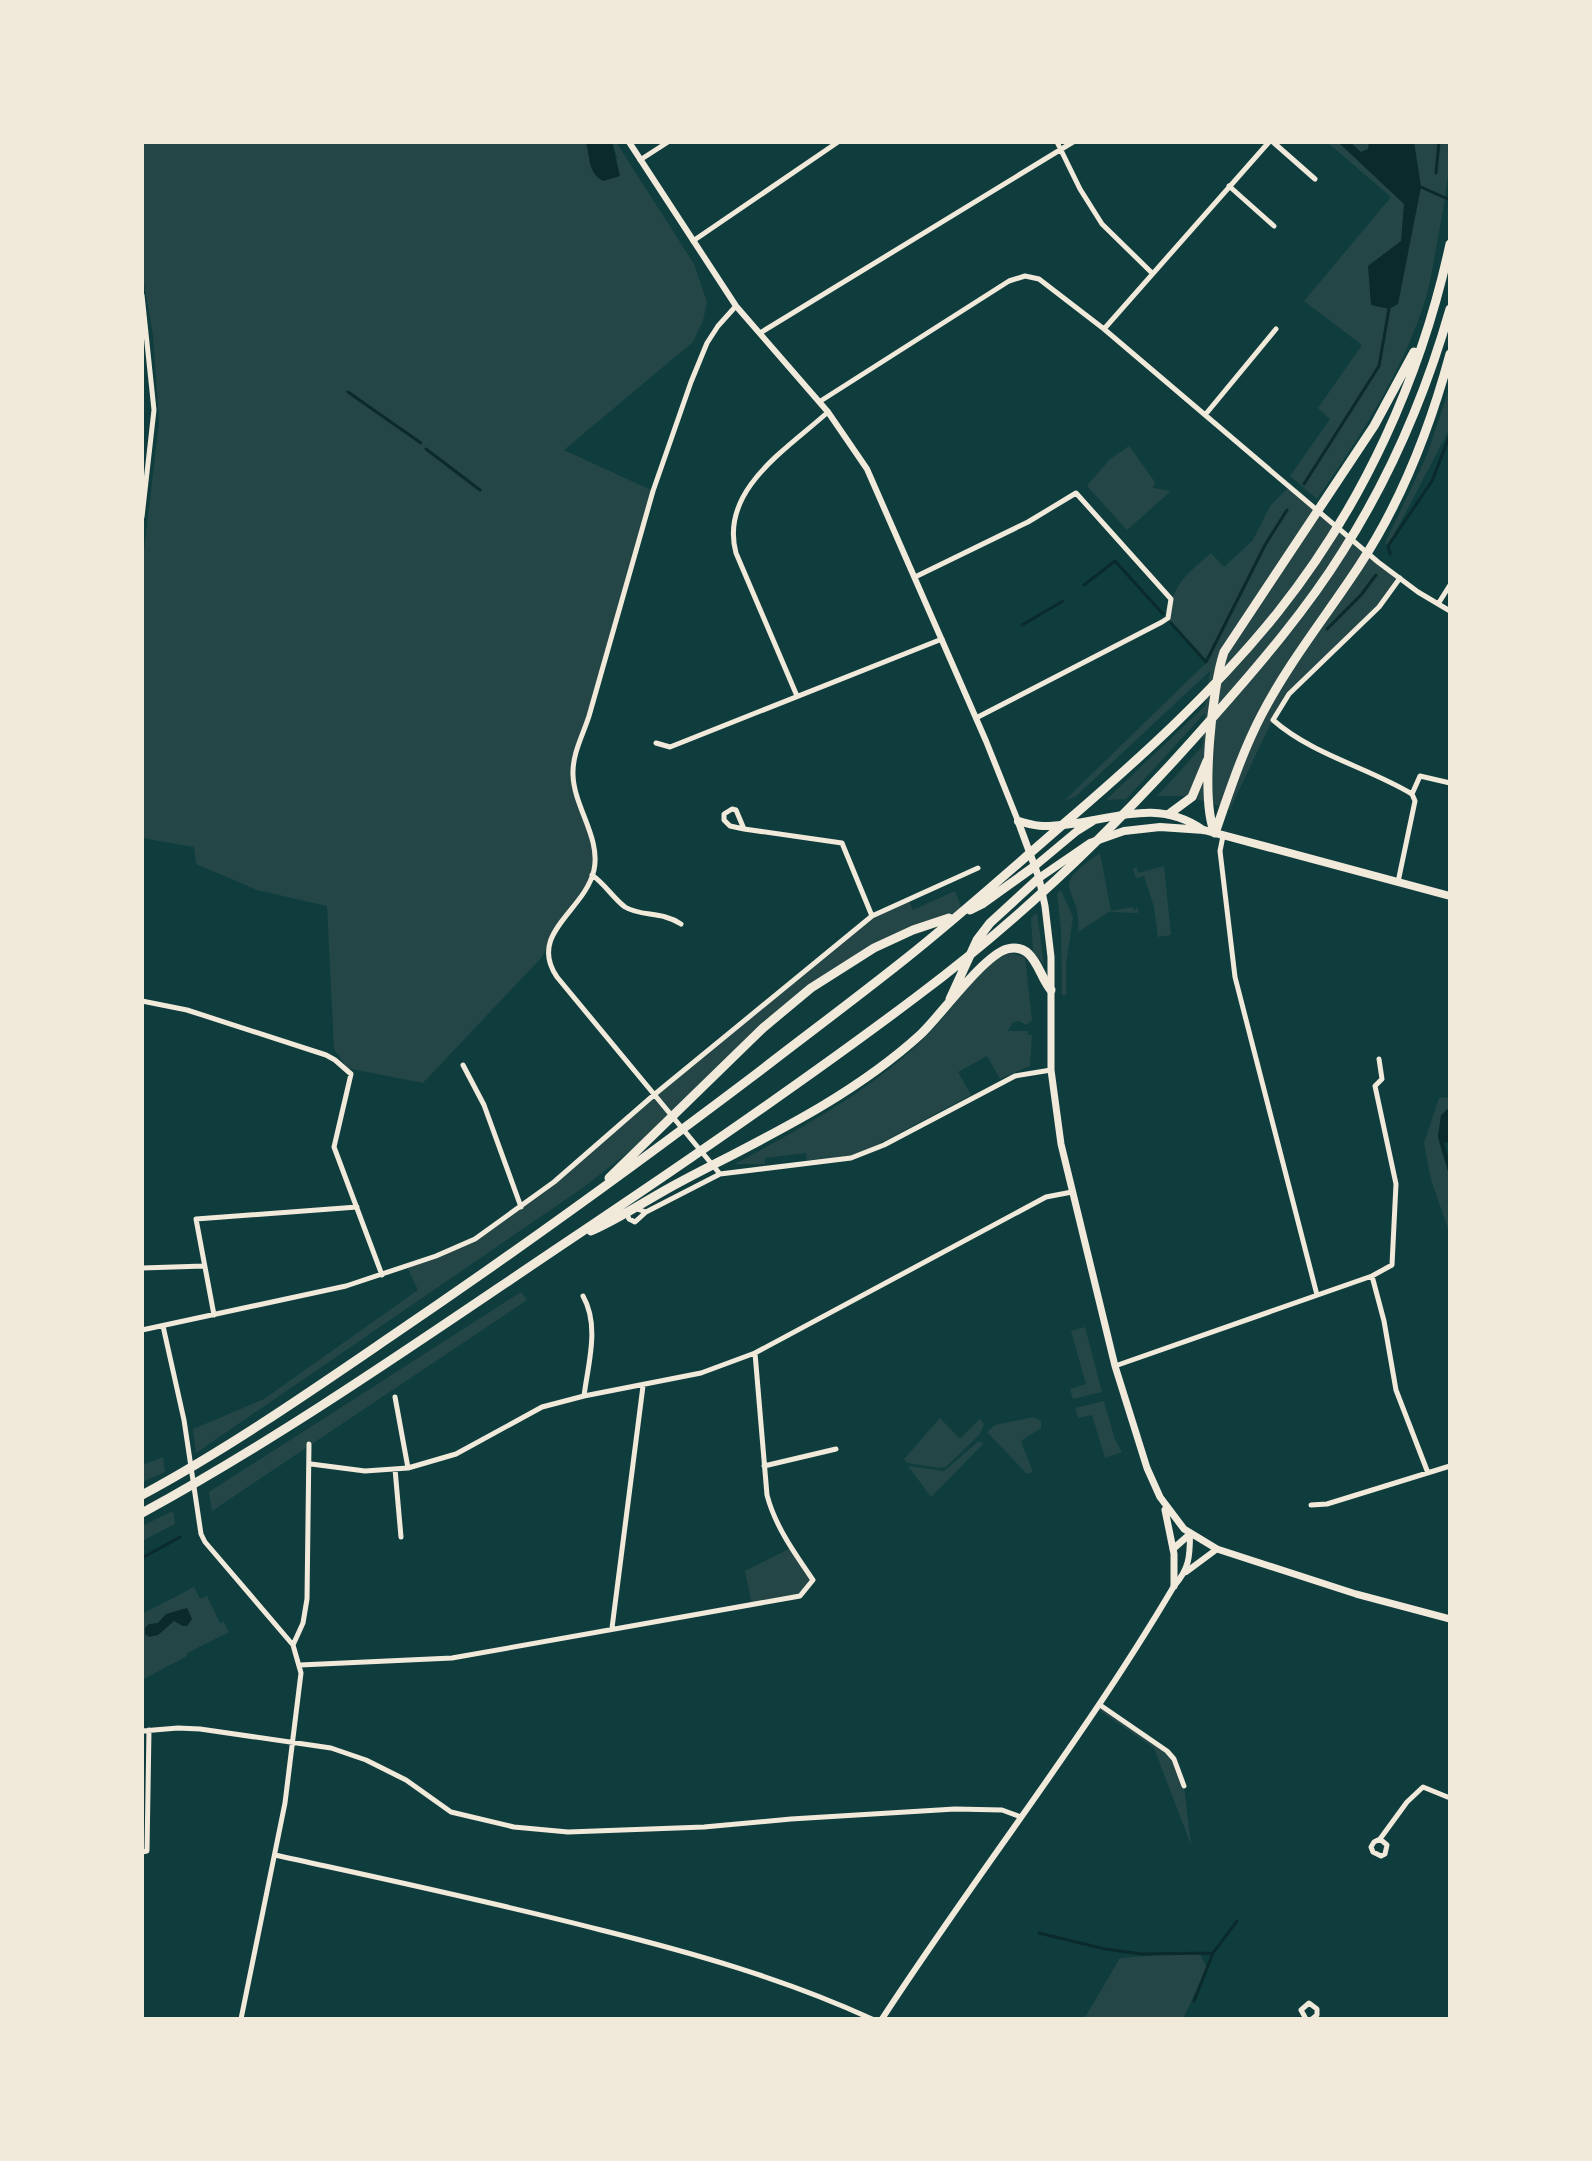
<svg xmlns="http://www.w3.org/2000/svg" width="1592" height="2161" font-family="'Libre Baskerville',serif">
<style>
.green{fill:#244646}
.water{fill:#0a2a2b}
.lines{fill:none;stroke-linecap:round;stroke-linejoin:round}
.stream{stroke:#0a2a2b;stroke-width:3}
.minor{stroke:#f1e9da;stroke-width:5}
.tertiary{stroke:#f1e9da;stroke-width:6}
.secondary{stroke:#f1e9da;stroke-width:7}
.primary{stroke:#f1e9da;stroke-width:8}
.motorway{stroke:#f1e9da;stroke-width:9}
</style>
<rect width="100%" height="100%" fill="#0f3d3e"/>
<path class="green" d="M142 142H586L618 159 612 142H616L694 264 707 302 703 321 693 342 564 450 653 491 581 736 573 775 594 850 592 875 541 958 423 1083 347 1068 334 1049 327 906 257 890 196 864 194 847 142 838V568L159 422 153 335 142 272Z
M1327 142H1450C1450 172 1444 204 1439 233 1435 253 1432 274 1427 294 1405 369 1361 435 1317 499L1290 476 1330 419 1318 408 1362 345 1304 301 1391 197Z
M1450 386V428L1388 546 1385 543 1427 455Z
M1129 446 1155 482 1153 488 1171 491 1127 530 1087 486 1109 460Z
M1289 487 1400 578 1379 607 1279 706 1231 807 1232 810 1186 796H1157L1202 747 1205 713 1126 799 1106 800 1205 706 1210 671 1075 797 1065 800 1206 663 1168 618C1174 582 1185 576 1211 553L1224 567 1253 540 1270 506Z
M1100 853 1111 911 1133 907 1134 911 1138 907V913L1109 912 1078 932C1083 885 1043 892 1100 853Z
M1164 866 1171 935 1158 937 1154 907 1144 876 1136 878 1133 869 1137 868 1138 873Z
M1061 890 1073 917 1066 965V995H1062L1061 930 1057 894Z
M955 891 962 909 942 921 913 930 829 975 660 1127 584 1187 196 1453 193 1429 264 1399 418 1290 407 1267 475 1239 554 1182 655 1094 872 916 908 898 913 910Z
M1037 913 1044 965 1033 951 1031 918Z
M1011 953 1025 957 1032 1020 1026 1025 1019 1021 1013 1022 1008 1031H1028V1035H1032L1030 1066 1000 1079 987 1056 958 1072 971 1095 869 1149 839 1159 807 1160 806 1153 765 1158V1164H735C807 1125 886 1083 941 1020 959 1000 985 960 1011 953Z
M1450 1097V1107L1441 1116 1438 1137 1450 1178V1234L1431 1180 1424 1143 1439 1098Z
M521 1292 527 1300 212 1511 209 1492Z
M1085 1327 1102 1392 1073 1399 1070 1389 1086 1384 1071 1331Z
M1104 1401 1115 1440 1122 1452 1105 1458 1092 1415 1078 1418 1075 1408Z
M1034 1417 1041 1421V1428L1021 1441 1033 1472 1027 1474 987 1432 995 1425Z
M940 1418 960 1439 980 1419 984 1424 980 1434 946 1467 939 1468 907 1463 904 1459Z
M979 1441 983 1444 931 1497 908 1466 944 1471Z
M163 1457 165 1472 142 1482V1465Z
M173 1511 175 1524 142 1541V1526Z
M791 1548 813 1580 800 1596 752 1605 745 1571Z
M194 1587 200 1599 207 1596 220 1623 224 1622 229 1632 187 1653V1656L142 1680V1614Z
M1100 1705 1167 1751 1184 1786 1191 1845 1154 1748 1097 1709Z
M1199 1952 1207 1968 1183 2019H1084L1120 1958Z"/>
<path class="water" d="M586 142H612L620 176 603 181C588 173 590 157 586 142Z
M1338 142H1350L1361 152 1368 149 1369 142H1414L1421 187 1398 304 1389 309 1371 305 1368 266 1401 241 1404 204Z
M1450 1107V1142L1444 1143 1450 1162V1178L1438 1137 1441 1115Z
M187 1608 192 1619 187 1626H183L174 1621 158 1635 149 1637 145 1634V1628L149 1624 158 1623 166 1614Z"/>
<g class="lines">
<path class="stream" d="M1436 173 1439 142
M1421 187 1450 200
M348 392 421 443
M426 449 480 490
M1304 484 1379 366 1389 309
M1390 554 1388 546 1432 481 1450 435
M1084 585 1115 561 1163 614
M1171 623 1206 662 1265 545 1287 510
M1022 625 1063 601
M1327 629 1361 595 1376 575
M142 1558 180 1537
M1039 1933 1105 1949 1142 1954 1213 1953
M1194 2001 1213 1953 1237 1921"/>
<path class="minor" d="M1057 142 1080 189 1102 224 1152 273
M1273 142 1315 179
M640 160 668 142
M1229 186 1274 226
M693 241 838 142
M142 295 154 410 142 517
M1104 329 1269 142
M760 333 1073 142
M819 402 1009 281 1025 276 1039 279 1104 329 1378 562 1418 592 1450 611
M1205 415 1276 329
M915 577 1028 522 1076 493 1171 599 1168 618 1162 622 976 718
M1400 578 1379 607 1289 694 1273 720C1313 755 1367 767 1412 794L1420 776 1450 783
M1438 604 1450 585
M797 696 736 553C719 490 787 449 828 412
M656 743 670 747 942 639
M744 829 736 810 732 809 724 814V820L730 826 744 829 842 843 872 916
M1223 836 1220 851 1235 977 1317 1295
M592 875C605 884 613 898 625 907 641 917 662 911 681 924
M1398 882 1415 801 1412 794
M142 1001 187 1010 326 1055 335 1060 351 1074 334 1147 382 1275
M463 1065 484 1105 521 1207
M720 1174 557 977C527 933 585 911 594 870 601 838 574 807 573 775 572 754 583 735 589 716L653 491 691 382 707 343 718 326 736 306
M634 1208 646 1212 720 1174 851 1158 884 1145 1015 1076 1051 1070
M627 1214 629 1219 635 1222 646 1212
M142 1268 204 1266
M1372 1276 1384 1321 1396 1390 1428 1473
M583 1296C600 1326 588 1364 584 1396
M214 1315 196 1219 357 1207
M163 1326 184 1420 201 1534 205 1542 293 1645 301 1673 285 1803 241 2019
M142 1330 346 1286 436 1256 475 1239 554 1182 655 1094 872 916 978 868
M1115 1366 1372 1276 1392 1265 1396 1184 1375 1086 1382 1079 1379 1059
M395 1397 408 1468
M311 1464 365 1471 408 1468 456 1454 542 1407 584 1396 701 1373 755 1353 1046 1197 1072 1192
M764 1466 836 1449
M395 1469 401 1537
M1311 1505 1327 1504 1450 1466
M612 1628 643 1386
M293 1645 303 1623 307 1599 309 1444
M300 1665 452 1658 800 1596 813 1580C795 1554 775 1526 767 1495L755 1353
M1100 1705 1167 1751 1174 1759 1184 1786
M142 1731 178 1728 200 1729 331 1748 366 1760 406 1780 451 1812 514 1827 568 1832 704 1827 791 1819 955 1809 1002 1810 1021 1817
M1380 1839 1387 1845 1385 1854 1381 1856 1373 1852 1371 1847 1374 1842 1380 1839 1407 1802 1423 1787 1450 1798
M142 1852 147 1851 149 1730
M275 1855C384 1879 493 1902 601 1930 693 1953 785 1979 872 2019
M1306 2019 1301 2010 1309 2003 1317 2009V2015L1312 2019"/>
<path class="tertiary" d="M629 142 736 306 828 412 867 469 986 741 1018 821
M1186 1572 1217 1549
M882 2019C977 1873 1085 1737 1174 1586 1189 1569 1190 1557 1190 1534"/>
<path class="secondary" d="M1018 821 1039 878 1045 906 1051 957V1070L1061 1144 1115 1366 1147 1468 1160 1497 1184 1529 1217 1549 1356 1594 1450 1619
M1165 1510 1174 1554V1586
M1173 1549 1190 1534"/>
<path class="primary" d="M1018 821C1026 823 1035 826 1043 826 1099 827 1152 793 1203 830
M1035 866 1077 831 1093 821
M1039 878 1090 843 1124 831 1160 827 1204 830 1450 896"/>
<path class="motorway" d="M1169 814 1192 797 1207 761
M1215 833C1200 801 1212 687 1224 652L1374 426 1414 352
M1215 833C1229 793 1242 752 1262 714 1289 662 1327 615 1359 566 1402 501 1430 428 1450 354
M970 910 982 904 1035 866
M950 999 977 940 990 923 1039 878
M609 1178 763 1028 811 988 874 948 913 930 949 918
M591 1231C623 1217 651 1197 682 1181 764 1138 851 1098 921 1034 941 1015 983 956 1007 949 1035 942 1038 975 1051 990
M142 1495C229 1448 311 1391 393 1335 517 1251 637 1164 756 1074 805 1036 855 999 904 960 957 918 1008 872 1060 827 1137 761 1214 692 1278 612 1363 505 1421 378 1450 244
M142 1513C287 1434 428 1335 565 1243 683 1164 802 1083 916 997 1025 916 1125 818 1214 716 1260 664 1307 609 1343 551 1390 477 1426 393 1450 309"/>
</g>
<rect width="1592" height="2161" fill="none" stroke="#f1e9da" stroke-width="288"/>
</svg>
